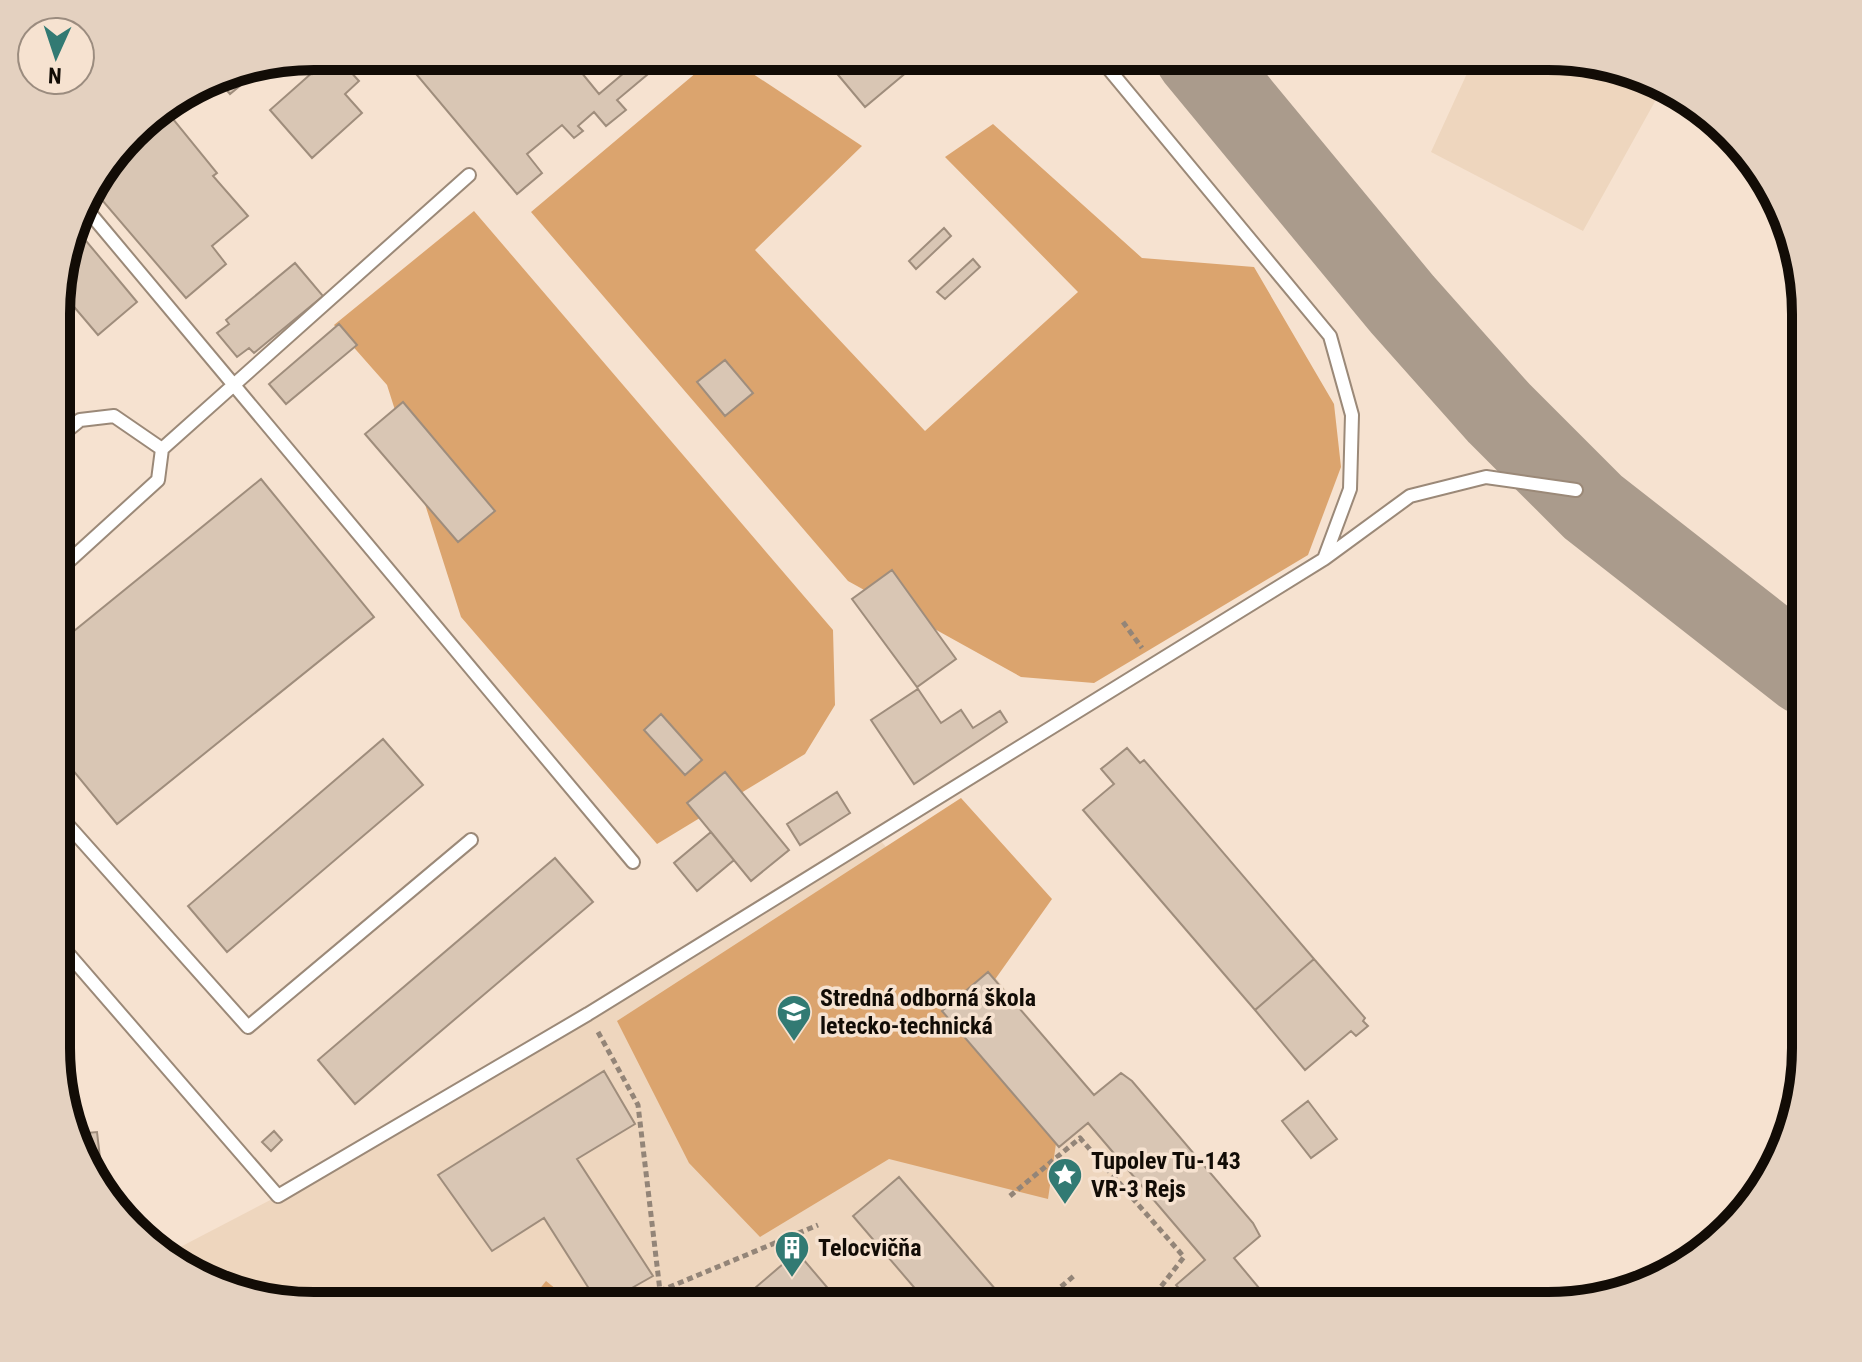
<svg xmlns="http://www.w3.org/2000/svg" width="1862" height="1362" font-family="'Roboto Condensed',sans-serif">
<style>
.built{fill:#eed6be}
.forest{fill:#dba46e}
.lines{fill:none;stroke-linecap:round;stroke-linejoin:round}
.taxiway{stroke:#aa9b8c;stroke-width:84}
.building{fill:#d9c6b4;stroke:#9f8d7c;stroke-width:2}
.service-casing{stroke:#9b8978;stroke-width:16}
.path{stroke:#938578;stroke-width:5;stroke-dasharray:6 4;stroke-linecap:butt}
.service{stroke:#fff;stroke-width:12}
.labels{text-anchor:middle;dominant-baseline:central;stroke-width:7;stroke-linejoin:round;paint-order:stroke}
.poi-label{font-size:24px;font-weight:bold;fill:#120c06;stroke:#f6e2d0;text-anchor:start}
.rim{fill:none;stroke:#120c06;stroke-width:10}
</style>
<rect width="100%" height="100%" fill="#f6e2d0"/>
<path class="built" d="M1475 56 1564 57 1631 70 1663 87 1583 231 1431 152Z
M875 834 1094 1095 1121 1073 1132 1081 1253 1223 1260 1236 1234 1258 1274 1306 298 1305 216 1286 163 1256 278 1196Z"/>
<path class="forest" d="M716 56H726L862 146 755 250 925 431 1078 292 945 157 993 124 1142 258 1254 267 1334 404 1341 467 1308 555 1094 683 1021 677 848 581 531 212Z
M474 211 833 630 835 705 805 754 657 844 461 617 387 385 334 325Z
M961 798 1052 899 979 1002 1060 1116 1048 1199 889 1159 760 1237 689 1163 617 1021Z
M546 1281 577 1306H526Z"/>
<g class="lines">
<path class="taxiway" d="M1197 56 1402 304 1499 413 1593 507 1805 673"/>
</g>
<path class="building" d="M331 56H336L359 81 345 94 362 113 312 158 270 110Z
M401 56H568L599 94 644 56H652L647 60 654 69 617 100 626 110 606 126 594 112 578 126 583 131 574 138 562 125 527 154 542 173 517 194Z
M850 56H926L865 107 834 70Z
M266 64 230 94 216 78 231 70Z
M157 113 162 119 169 114 217 173 213 176 248 216 212 246 226 264 186 298 90 186 144 120Z
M944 228 951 236 916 269 909 261Z
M74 234 78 239 82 236 137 302 98 335 58 288Z
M973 259 980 267 945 299 937 292Z
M295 263 323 296 254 353 249 348 237 357 217 333 229 324 226 320Z
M339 324 357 345 286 404 269 384Z
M725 360 753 393 725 416 697 382Z
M403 402 495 511 458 542 365 434Z
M261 479 374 617 117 824 58 752V644Z
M892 570 956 659 917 687 852 599Z
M918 689 941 723 961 710 973 728 1000 711 1007 722 914 784 871 720Z
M661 714 702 760 685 775 644 730Z
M383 739 423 785 227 952 188 906Z
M1127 748 1140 763 1144 760 1314 959 1255 1010 1083 810 1114 784 1101 769Z
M725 772 789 850 751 881 687 803Z
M837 792 850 813 800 845 787 824Z
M711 832 734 860 697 891 674 863Z
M555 858 593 902 355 1104 318 1060Z
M1314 959 1365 1018 1363 1021 1368 1026 1356 1036 1351 1031 1305 1070 1255 1010Z
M988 972 1094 1095 1121 1073 1132 1081 1253 1223 1260 1236 1234 1258 1274 1306H1194L1176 1285 1205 1260 1088 1123 1059 1147 942 1011Z
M604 1071 635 1124 577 1159 653 1276 600 1306 544 1218 492 1251 438 1175Z
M1308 1101 1337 1139 1311 1158 1282 1121Z
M274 1131 282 1140 271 1151 262 1142Z
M97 1132 104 1192 90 1176 76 1134Z
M899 1177 996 1290 1009 1306H930L853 1216Z
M797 1252 843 1306H734Z"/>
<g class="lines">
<defs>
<path id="service" d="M84 206 633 862
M58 438 80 420 114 416 162 449
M1324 559 1410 496 1486 477 1576 490
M58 571 158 480 162 449 469 175
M58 814 248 1027 471 840
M58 942 278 1196 588 1014 1324 559 1350 489 1352 415 1330 336 1098 56"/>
</defs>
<use href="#service" class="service-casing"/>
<path class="path" d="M1123 622 1142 648
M598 1032 638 1105 660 1291 818 1225
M1010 1196 1080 1138 1184 1257 1156 1293 1140 1306
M1038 1306 1075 1275"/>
<use href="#service" class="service"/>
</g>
<defs>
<symbol id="school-pin" viewBox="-11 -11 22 30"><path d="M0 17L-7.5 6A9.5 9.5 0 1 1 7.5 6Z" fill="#327a73" stroke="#f6e2d0"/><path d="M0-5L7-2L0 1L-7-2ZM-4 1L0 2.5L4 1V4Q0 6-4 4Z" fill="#fff"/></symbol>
<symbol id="sight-pin" viewBox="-11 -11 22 30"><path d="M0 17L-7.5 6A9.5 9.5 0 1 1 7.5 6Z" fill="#327a73" stroke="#f6e2d0"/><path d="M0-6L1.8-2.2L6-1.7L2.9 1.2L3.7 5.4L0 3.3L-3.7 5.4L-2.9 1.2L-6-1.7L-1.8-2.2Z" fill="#fff"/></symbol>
<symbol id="building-pin" viewBox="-11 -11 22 30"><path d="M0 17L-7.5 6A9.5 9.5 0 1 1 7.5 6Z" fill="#327a73" stroke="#f6e2d0"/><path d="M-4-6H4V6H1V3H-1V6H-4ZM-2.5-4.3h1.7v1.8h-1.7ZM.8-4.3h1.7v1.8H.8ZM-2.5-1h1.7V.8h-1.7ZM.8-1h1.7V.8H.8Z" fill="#fff"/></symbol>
</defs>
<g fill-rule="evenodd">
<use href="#school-pin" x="774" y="992" width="40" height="54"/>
<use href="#sight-pin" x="1045" y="1155" width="40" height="54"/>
<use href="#building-pin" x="772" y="1228" width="40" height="54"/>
</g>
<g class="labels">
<g class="poi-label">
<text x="820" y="998">Stredná odborná škola<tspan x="820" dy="28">letecko-technická</tspan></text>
<text x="1091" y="1161">Tupolev Tu-143<tspan x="1091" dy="28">VR-3 Rejs</tspan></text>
<text x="818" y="1248">Telocvičňa</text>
</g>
</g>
<path d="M0 0H1862V1362H0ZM314 70H1548A244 244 0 0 1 1792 314V1048A244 244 0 0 1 1548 1292H314A244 244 0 0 1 70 1048V314A244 244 0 0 1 314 70Z" fill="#e4d1c0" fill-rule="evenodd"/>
<path class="rim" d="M314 70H1548A244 244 0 0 1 1792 314V1048A244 244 0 0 1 1548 1292H314A244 244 0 0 1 70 1048V314A244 244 0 0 1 314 70Z"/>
<g transform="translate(56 56) rotate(183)"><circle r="38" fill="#f6e2d0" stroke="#9b8c7f" stroke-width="2"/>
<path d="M0-6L14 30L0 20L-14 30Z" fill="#327a73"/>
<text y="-12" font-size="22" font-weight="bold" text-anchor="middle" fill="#120c06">N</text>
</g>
</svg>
